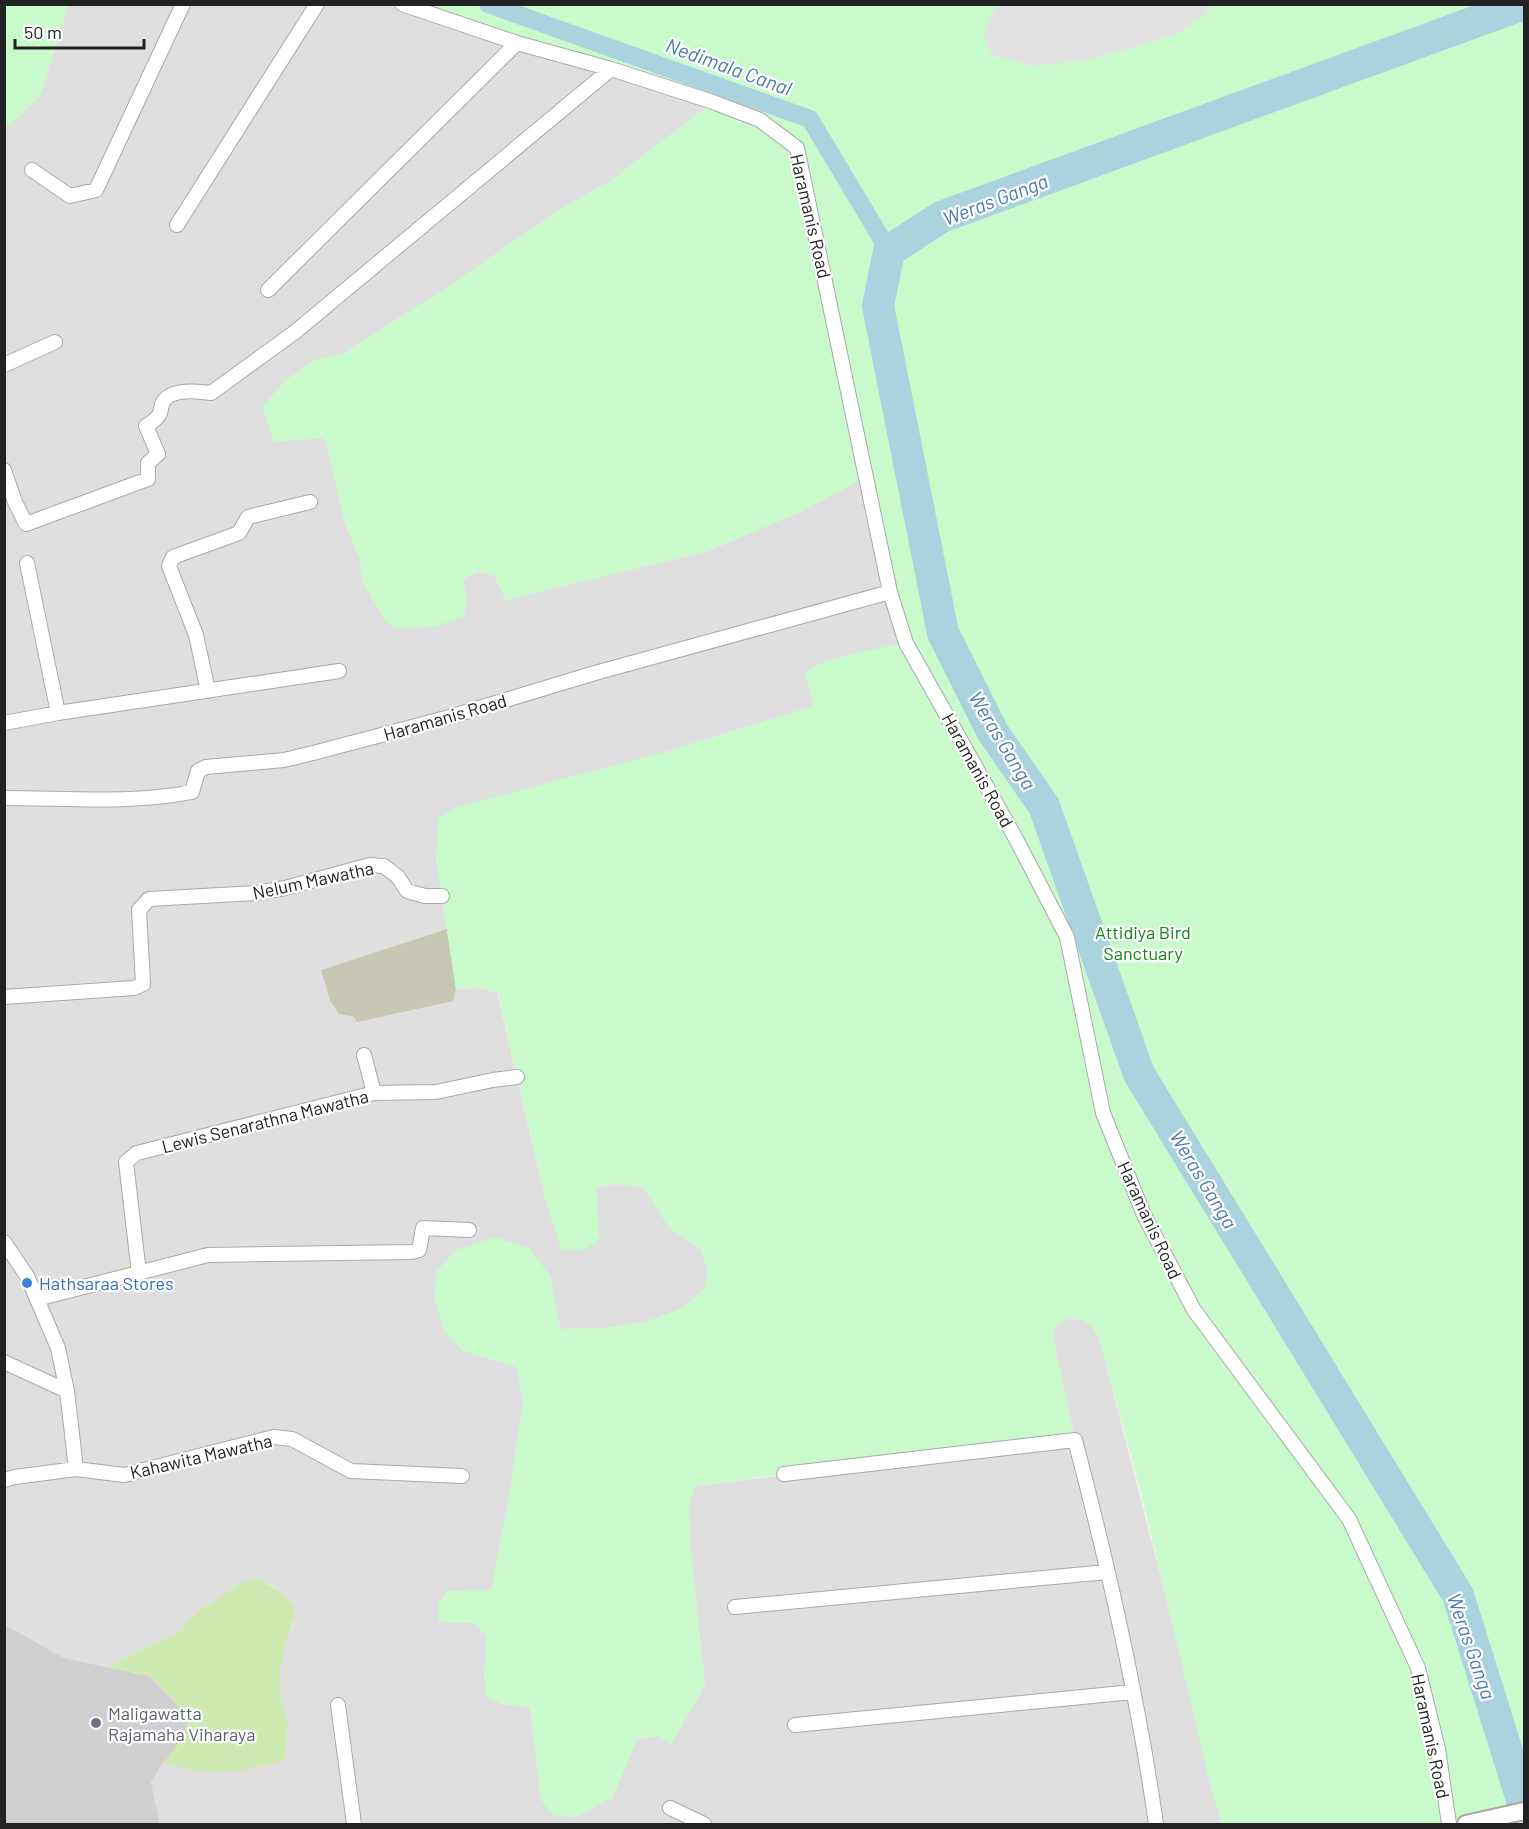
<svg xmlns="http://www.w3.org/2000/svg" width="1529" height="1829" font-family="Barlow,sans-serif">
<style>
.residential{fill:#e0dfdf}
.religious{fill:#d0d0d0}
.construction{fill:#c7c7b4}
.grass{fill:#cdebb0}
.park{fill:#c8facc}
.parking{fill:#e2e2e2}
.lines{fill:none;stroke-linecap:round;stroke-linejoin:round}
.canal{stroke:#aad3df;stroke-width:18}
.river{stroke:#aad3df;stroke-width:32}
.minor-casing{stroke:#a9a9a9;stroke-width:16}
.tertiary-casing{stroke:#a9a9a9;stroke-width:20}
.minor{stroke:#fff;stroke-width:14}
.tertiary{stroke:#fff;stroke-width:16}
.shop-dot{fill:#3f7fe0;stroke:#fff;stroke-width:2}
.worship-dot{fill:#6b7280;stroke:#fff;stroke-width:2}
.labels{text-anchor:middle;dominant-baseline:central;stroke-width:4.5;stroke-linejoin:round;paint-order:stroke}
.street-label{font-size:18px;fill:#222;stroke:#fff}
.park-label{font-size:18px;fill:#0c8416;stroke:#fff}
.shop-label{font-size:18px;fill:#366cbe;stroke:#fff;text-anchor:start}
.worship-label{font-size:18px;fill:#5b616d;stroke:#fff;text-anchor:start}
.water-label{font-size:20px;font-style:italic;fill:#4a7aab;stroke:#fff}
</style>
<rect width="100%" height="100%" fill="#f2efe9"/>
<path class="residential" d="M68 4 402 5 713 102 609 182 560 209 451 285 344 353 314 361 325 438 345 523 360 559 362 581 467 600 463 579 478 572 494 575 506 600 708 551 800 512 866 477 906 643 833 659 805 673 814 706 665 752 436 859 447 929 321 970 330 1002 339 1014 354 1017 452 1001 456 989 478 988 497 992 545 1198 553 1224 599 1241 596 1188 616 1184 643 1187 669 1227 701 1249 708 1269 705 1288 683 1308 646 1322 605 1328 560 1329 550 1276 464 1351 517 1367 523 1403 509 1497 491 1591H448L439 1622 475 1623 487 1636 484 1677 503 1704 530 1707 541 1800 612 1798 637 1739 657 1736 671 1744 705 1685 690 1544 689 1505 695 1486 1075 1440 1053 1337 1054 1329 1060 1321 1070 1318 1082 1320 1092 1326 1099 1337 1224 1824H160L151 1782 163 1763 194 1770 285 1759 288 1723 281 1699 280 1673 285 1645 293 1624V1605L282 1593 268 1583H239L228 1592 199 1611 186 1623 181 1631 174 1636 148 1646 107 1667 64 1658 5 1624 4 125 11 124 41 94Z"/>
<path class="religious" d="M4 1624 64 1658 149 1676 189 1716 186 1730 177 1748 163 1763 151 1782 160 1824H5Z"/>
<path class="construction" d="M447 929 456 989 453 1001 357 1022 354 1017 339 1014 330 1001 321 970Z"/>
<path class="grass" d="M260 1579 282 1593 293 1605 295 1615 285 1645 280 1673 281 1699 288 1723 285 1759C264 1767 232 1773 210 1772 194 1771 179 1767 163 1763 176 1749 185 1736 189 1716L149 1676 107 1667 148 1646 174 1636 181 1631 186 1623 199 1611 228 1592 239 1583Z"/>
<path class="park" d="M4 5H68L41 94 11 124 5 125Z
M402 5H1001L995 8 1204 16 1213 5H1524V1824H1222L1210 1784 1143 1500 1099 1337C1096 1333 1094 1328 1090 1325 1075 1312 1055 1317 1053 1337L1075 1440 784 1474 695 1486 689 1505 690 1544 705 1685 671 1744 657 1736 637 1739 612 1798 577 1817 553 1815 541 1800 530 1707 503 1704 486 1697 484 1677 487 1636 475 1623 439 1622 438 1604 447 1591 491 1590 509 1497 523 1403 517 1367 463 1351 444 1331 434 1297 437 1271 456 1250 496 1237 529 1248 550 1276 560 1329 605 1328 646 1322 682 1308 705 1288 708 1269 701 1249 669 1227 643 1187 616 1184 596 1188 599 1241 582 1250 561 1249 545 1198 498 992 478 988 456 989 436 859 438 818 457 807 665 752 814 706 805 673C823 656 880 649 906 643L866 477 800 512 708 551 506 600 494 575 478 572 463 579 467 600 465 616 434 627 395 628 386 622 362 581 360 559 345 523 325 438 274 442 262 407 285 381 314 360 344 353 451 285 560 209 609 182 712 102Z"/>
<path class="parking" d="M1001 5V4L1213 5 1204 16 1172 36 1092 59 1036 66 992 56 983 33 995 8Z"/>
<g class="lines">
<path class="canal" d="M488 4 810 119 889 251"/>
<path class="river" d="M1524 4 941 217 889 251 878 306 943 633 992 731 1044 806 1139 1074 1458 1595 1524 1806"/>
<defs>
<path id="minor" d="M402 4 517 43 611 69 713 102 760 120 797 148 890 592
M32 170 70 196 96 190 183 4
M177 225 317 4
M268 290 517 43
M4 365 55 342
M4 470 15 502 26 524 148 479V463L158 454 146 426C150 424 158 418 160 413 160 413 162 405 162 404 169 388 197 391 211 393L295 332 611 69
M27 563 58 713
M208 691 196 635 169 566 173 557 239 533 248 517 310 502
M4 723 58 713 339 671
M4 798C66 798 131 804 192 792L198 771 206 767 284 760 313 753 446 718 595 673 890 592 906 643 1015 837 1067 937 1103 1113 1144 1215 1194 1310 1349 1519 1418 1668 1438 1749 1449 1824
M4 997 134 988 143 984 139 910 149 899 257 893 285 888 370 865 384 866 398 877 407 891 425 896H442
M364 1055 374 1093
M4 1242 27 1276 58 1348 67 1391 76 1469
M139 1273 126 1162 137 1153 374 1093 436 1092 493 1080 517 1077
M37 1299 208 1255 412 1252 419 1250 423 1228 469 1230
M4 1362 67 1391
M784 1474 1075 1440C1108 1565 1138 1697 1156 1824
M4 1480 15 1477 76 1469 124 1475 274 1437 292 1439 351 1471 462 1476
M735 1607 1107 1572
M338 1705 354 1824
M795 1725 1133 1692
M670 1808 704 1824"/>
<path id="tertiary" d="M1466 1824 1524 1811"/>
</defs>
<use href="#minor" class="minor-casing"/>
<use href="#tertiary" class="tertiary-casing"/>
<use href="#minor" class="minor"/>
<use href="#tertiary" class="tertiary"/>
</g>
<circle class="shop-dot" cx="27" cy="1283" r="6"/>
<circle class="worship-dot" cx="96" cy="1723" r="6"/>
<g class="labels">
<g class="street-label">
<text transform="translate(811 216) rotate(77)">Haramanis Road</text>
<text transform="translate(445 717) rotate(-16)">Haramanis Road</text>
<text transform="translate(978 770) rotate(61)">Haramanis Road</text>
<text transform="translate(313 880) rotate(-12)">Nelum Mawatha</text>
<text transform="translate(265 1121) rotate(-14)">Lewis Senarathna Mawatha</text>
<text transform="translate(1150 1220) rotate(65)">Haramanis Road</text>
<text transform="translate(201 1456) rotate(-13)">Kahawita Mawatha</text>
<text transform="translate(1431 1736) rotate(78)">Haramanis Road</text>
</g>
<g class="park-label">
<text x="1143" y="932">Attidiya Bird<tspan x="1143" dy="21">Sanctuary</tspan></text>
</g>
<g class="shop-label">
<text x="39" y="1283">Hathsaraa Stores</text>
</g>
<g class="worship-label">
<text x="108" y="1713">Maligawatta<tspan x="108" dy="21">Rajamaha Viharaya</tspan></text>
</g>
<g class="water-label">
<text transform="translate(729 66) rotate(20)">Nedimala Canal</text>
<text transform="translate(995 199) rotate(-21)">Weras Ganga</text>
<text transform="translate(1003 740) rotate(59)">Weras Ganga</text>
<text transform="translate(1204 1179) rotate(59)">Weras Ganga</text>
<text transform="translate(1472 1646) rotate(71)">Weras Ganga</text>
</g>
</g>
<rect width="1529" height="1829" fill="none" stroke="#222222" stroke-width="12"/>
<path d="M15 39v9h129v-9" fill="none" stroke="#222222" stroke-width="3"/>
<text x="24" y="39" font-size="18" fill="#222222" stroke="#ffffff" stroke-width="4.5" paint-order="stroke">50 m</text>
</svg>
